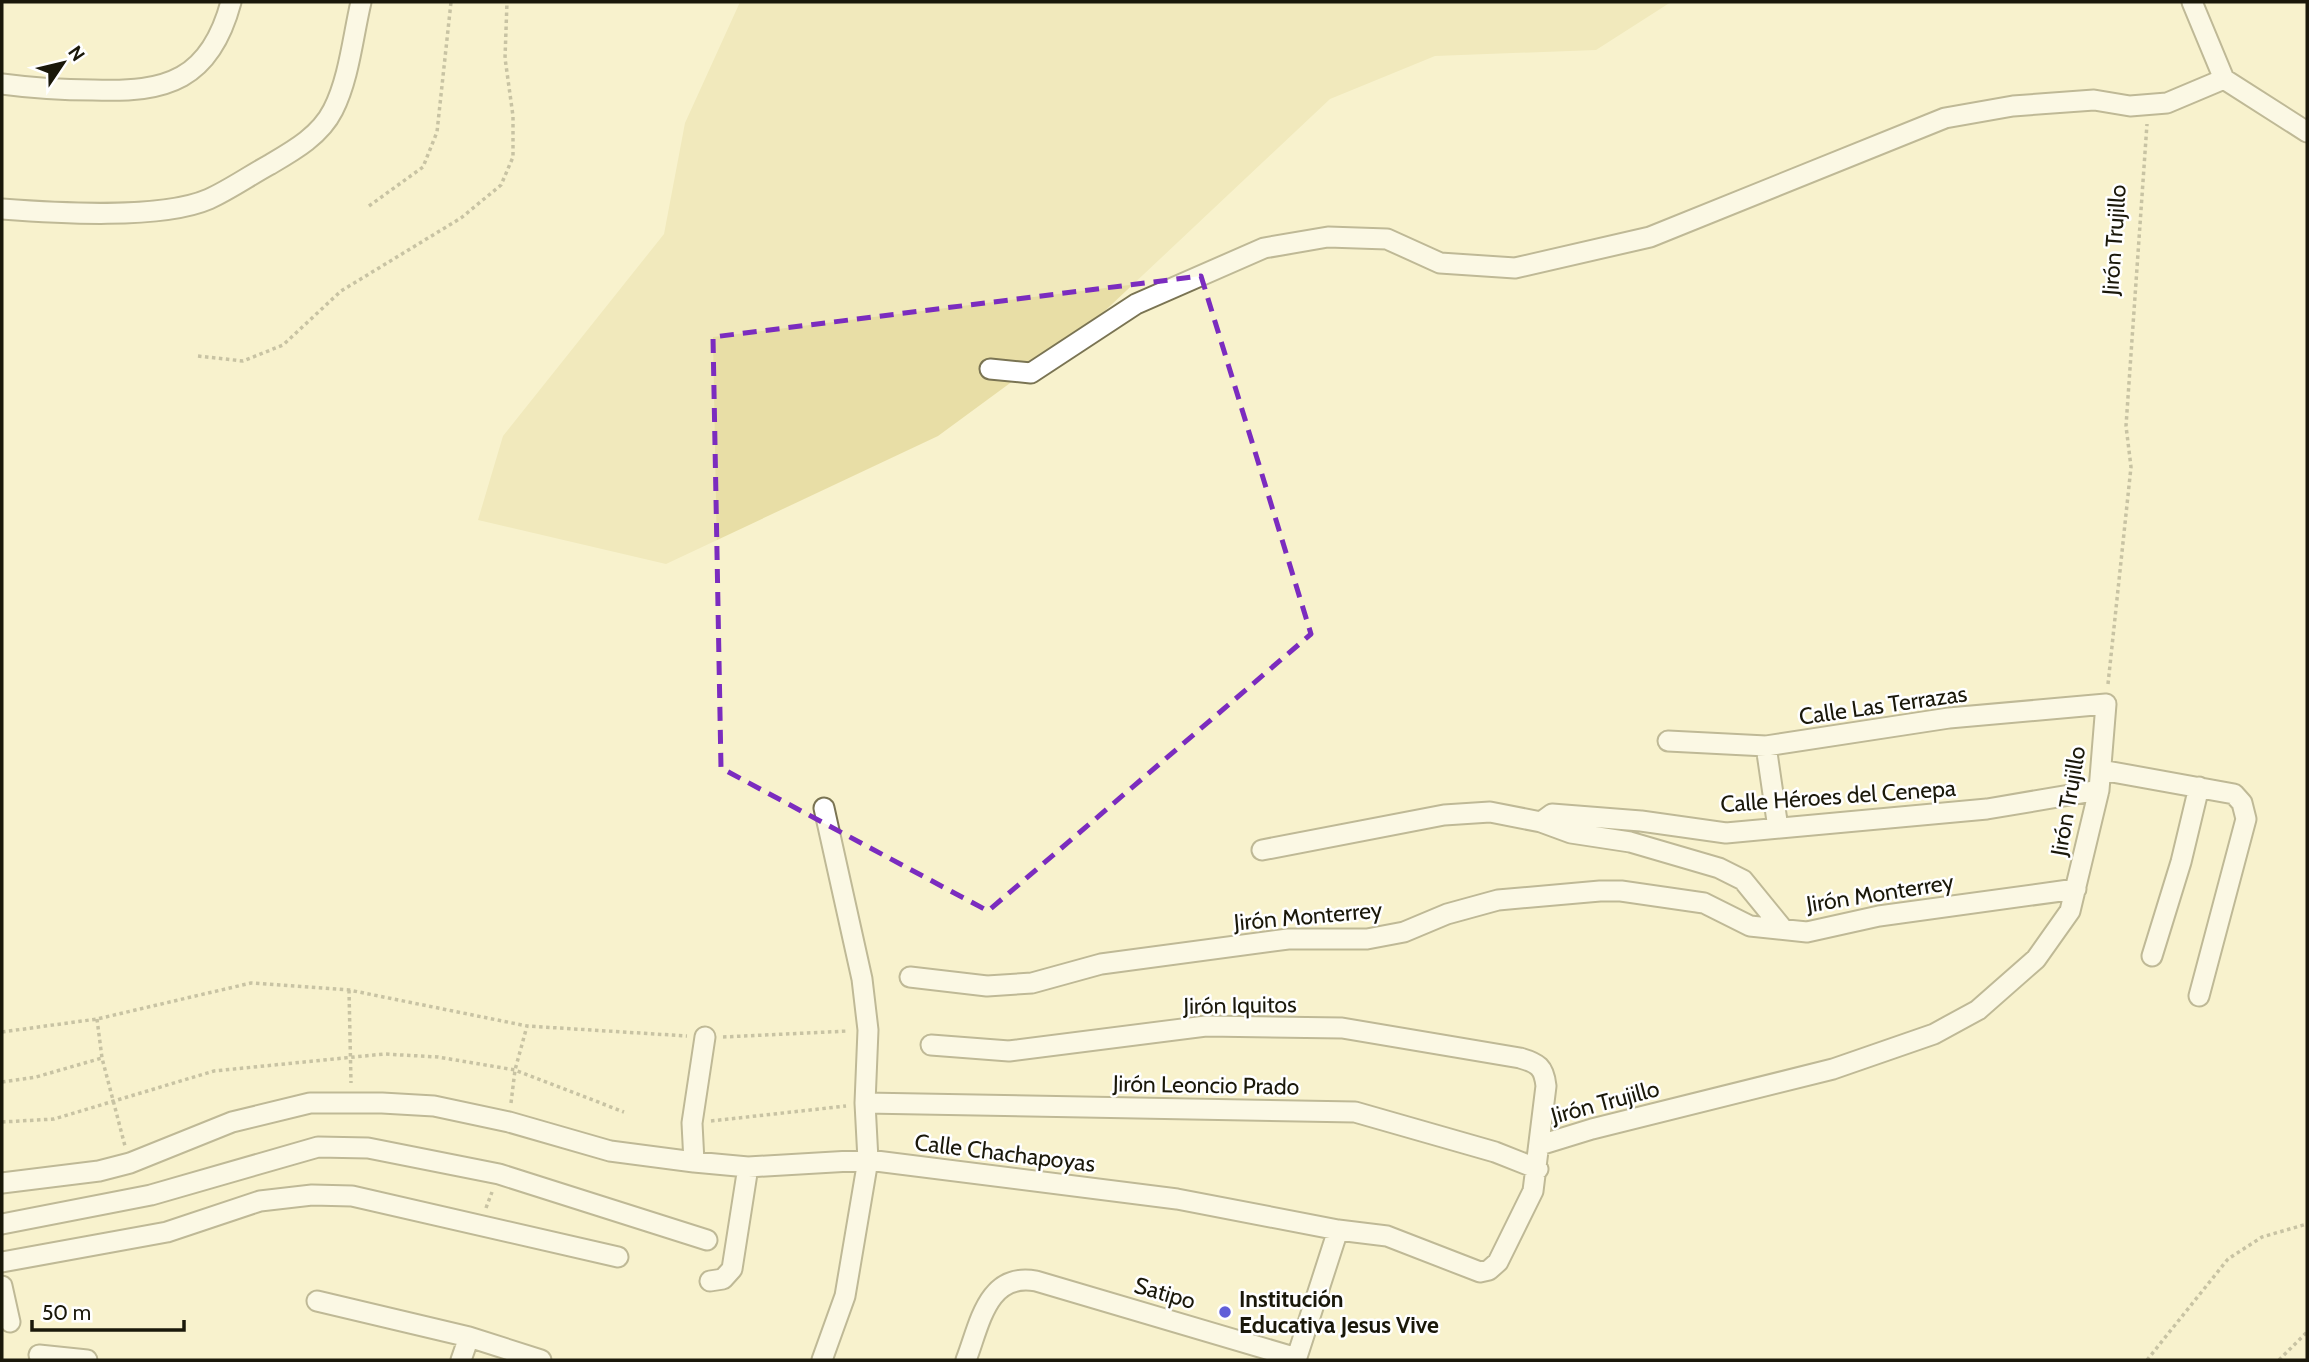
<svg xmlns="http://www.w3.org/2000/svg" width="2309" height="1362" font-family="Cabin,sans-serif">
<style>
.green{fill:#e8dea6}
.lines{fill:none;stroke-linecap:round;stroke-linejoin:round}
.minor-casing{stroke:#7a7453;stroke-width:23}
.path{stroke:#8e8a70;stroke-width:3.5;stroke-dasharray:3.5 3.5;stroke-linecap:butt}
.minor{stroke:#fff;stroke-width:19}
.marked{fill:none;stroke:#7b2cbf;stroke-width:5;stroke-dasharray:14 9;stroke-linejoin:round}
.poi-dot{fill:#615fd8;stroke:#fff;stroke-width:2.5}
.labels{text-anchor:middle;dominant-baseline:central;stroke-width:5;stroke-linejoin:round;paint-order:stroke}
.street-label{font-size:23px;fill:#1a180a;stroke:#fff}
.poi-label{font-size:23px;font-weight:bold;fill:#1a180a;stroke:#fff;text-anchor:start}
</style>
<rect width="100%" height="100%" fill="#f8f2cd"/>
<path class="green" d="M740 2H1671L1596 50 1435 56 1330 99 1093 322 938 436 666 564 478 520 503 436 664 234 685 123Z"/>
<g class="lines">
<defs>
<path id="minor" d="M2192 2 2224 79
M2 84C32 88 62 90 93 90 167 93 210 80 231 2
M2 209C55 213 161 220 209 199 229 190 249 176 269 165 293 151 320 136 333 110 349 79 353 36 361 2
M990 369 1031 373 1136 304 1264 248 1328 237 1387 239 1440 263 1515 268 1650 237 1945 118 2013 106 2094 100 2130 106 2167 103 2224 79 2307 132
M1766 746 1778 828
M2101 770 2234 794 2242 803 2246 819 2199 996
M1541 822 1552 814 1641 821 1726 833 1987 809 2099 790
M1262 850 1444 815 1490 812 1541 822 1571 833 1630 842 1719 868 1743 880 1783 929
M2152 956 2181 862 2199 787
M910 977 987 986 1032 983 1101 964 1288 939H1367L1404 932 1447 914 1498 900 1600 891H1621L1704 903 1750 926 1807 932 1879 916 2076 889
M865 1103 1355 1112 1495 1152 1538 1169
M1540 1145 1592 1129 1833 1069 1934 1034 1978 1010 2036 959 2070 911 2099 790 2106 704 1949 718 1766 746 1668 741
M694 1162 692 1123 705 1037
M2 1183 99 1171 130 1163 232 1122 310 1103H382L434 1106 509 1122 610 1151 694 1162 748 1167 868 1160 1177 1199 1338 1230 1387 1236 1480 1272 1489 1270 1498 1262 1533 1191 1546 1086C1544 1067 1538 1063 1520 1058L1342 1028 1206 1026 1009 1051 931 1045
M2 1224 151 1195 318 1147 368 1148 499 1174 707 1240
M2 1262 167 1232 260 1201 312 1195 352 1196 618 1257
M710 1281 723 1279 732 1269 748 1167
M2 1286 10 1322
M317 1301 469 1337 541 1360
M39 1355 87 1360
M461 1360 469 1337
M822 1360 845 1296 868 1160 865 1103 868 1030 862 979 824 808
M966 1360C980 1324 987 1272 1036 1281L1297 1358
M1296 1360 1338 1230"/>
</defs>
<use href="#minor" class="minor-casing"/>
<path class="path" d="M369 206 423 167 437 132 451 2
M198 356 243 361 283 345 341 291 461 218 501 185 513 157V116L505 58 507 2
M2108 684 2131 467 2126 426 2147 124
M349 990 351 1083
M97 1019 102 1058 125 1146
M2 1032 97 1019 251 983 349 990 527 1026 687 1036
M723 1037 848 1031
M2 1082 36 1077 102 1058
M511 1103 515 1070 527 1026
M711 1121 846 1106
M2 1122 54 1119 214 1071 384 1054 438 1057 515 1070 624 1112
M486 1208 492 1192
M2147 1360 2228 1259 2262 1237 2307 1224
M2279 1360 2307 1332"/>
<use href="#minor" class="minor"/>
</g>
<path d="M0 0H2309V1362H0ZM1201 276 1311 634 988 911 721 768 713 337Z" fill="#f8f2cd" fill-opacity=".55" fill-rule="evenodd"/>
<path class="marked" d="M1201 276 1311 634 988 911 721 768 713 337Z"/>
<circle class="poi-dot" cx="1225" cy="1312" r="7"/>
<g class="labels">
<g class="street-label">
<text transform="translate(2114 240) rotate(-86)">Jirón Trujillo</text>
<text transform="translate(1883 705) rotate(-8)">Calle Las Terrazas</text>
<text transform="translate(1838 796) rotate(-4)">Calle Héroes del Cenepa</text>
<text transform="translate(2068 801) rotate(-80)">Jirón Trujillo</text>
<text transform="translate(1880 893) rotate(-9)">Jirón Monterrey</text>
<text transform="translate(1308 916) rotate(-5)">Jirón Monterrey</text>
<text transform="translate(1240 1005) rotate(-1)">Jirón Iquitos</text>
<text transform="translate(1206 1085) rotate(1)">Jirón Leoncio Prado</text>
<text transform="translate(1605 1102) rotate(-15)">Jirón Trujillo</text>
<text transform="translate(1005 1153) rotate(7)">Calle Chachapoyas</text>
<text transform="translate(1165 1293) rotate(16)">Satipo</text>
</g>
<g class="poi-label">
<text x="1239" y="1299">Institución<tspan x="1239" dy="26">Educativa Jesus Vive</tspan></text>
</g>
</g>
<rect width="2309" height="1362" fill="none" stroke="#1a180a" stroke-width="7"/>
<g transform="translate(63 63) rotate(55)" stroke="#ffffff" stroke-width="5" paint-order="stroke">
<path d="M0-5L12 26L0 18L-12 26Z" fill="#1a180a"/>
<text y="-10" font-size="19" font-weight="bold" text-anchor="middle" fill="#1a180a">N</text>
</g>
<path d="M32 1320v10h152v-10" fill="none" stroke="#1a180a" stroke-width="3.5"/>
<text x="42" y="1320" font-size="21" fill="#1a180a" stroke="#ffffff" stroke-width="5" paint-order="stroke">50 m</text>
</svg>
